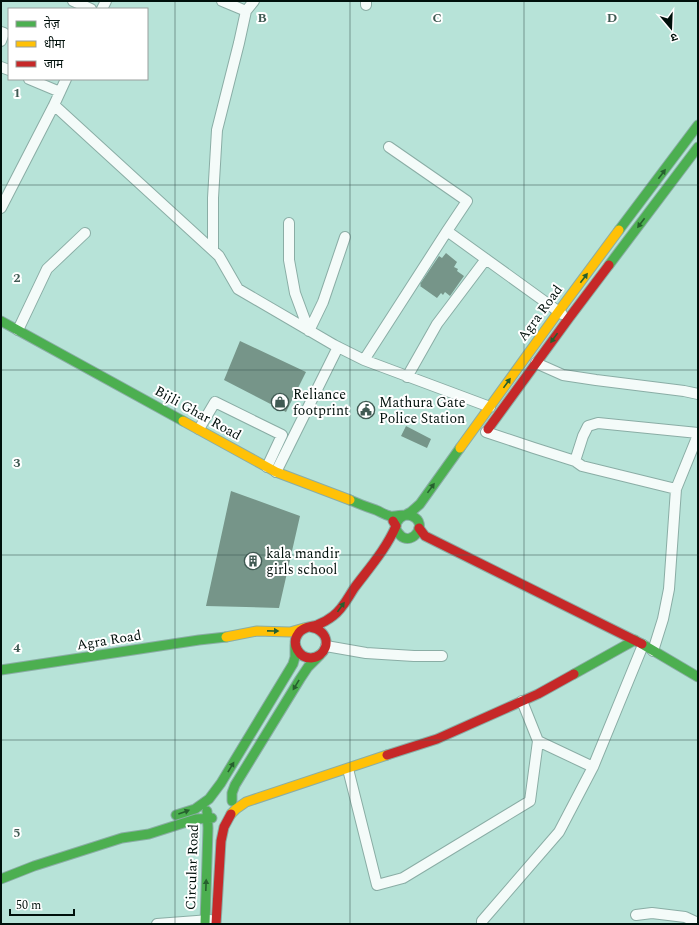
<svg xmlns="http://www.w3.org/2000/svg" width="699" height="925" font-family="Spectral,'Noto Sans Devanagari',serif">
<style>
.building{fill:#769589}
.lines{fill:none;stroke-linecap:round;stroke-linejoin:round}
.street-casing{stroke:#8aada5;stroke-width:12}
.fast-casing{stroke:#8aada5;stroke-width:11}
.slow-casing{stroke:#8aada5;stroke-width:11}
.jam-casing{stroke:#8aada5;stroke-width:11}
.street{stroke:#f4fbf9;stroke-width:10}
.fast{stroke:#4caf50;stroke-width:9}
.slow{stroke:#ffc107;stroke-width:9}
.jam{stroke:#c62828;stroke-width:9}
.oneway{fill:#26602e}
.grid{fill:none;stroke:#405a53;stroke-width:1;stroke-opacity:0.55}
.labels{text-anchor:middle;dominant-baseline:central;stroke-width:4;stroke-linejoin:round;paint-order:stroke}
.street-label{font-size:14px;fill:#00100b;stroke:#fff}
.poi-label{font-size:14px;fill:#00100b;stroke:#fff;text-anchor:start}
.grid-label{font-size:13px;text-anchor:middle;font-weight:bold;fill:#405a53;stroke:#fff;stroke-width:4;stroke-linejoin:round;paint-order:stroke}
</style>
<rect width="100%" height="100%" fill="#b7e3d8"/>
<path class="building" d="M446 253 457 262 454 267 458 269 457 271 464 276 450 296 445 292 443 295 441 293 437 298 420 286 421 285 420 284 439 256 442 258Z
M240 341 306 372 286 412 224 380Z
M406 426 431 439 427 448 401 436Z
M231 491 300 516 279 608 206 606Z"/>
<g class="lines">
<defs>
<path id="street" d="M73 1 91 9
M222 1 246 11
M366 5V1
M102 9 106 1
M1 32 4 33 1 41
M1 67 9 70
M29 79 60 92
M54 105 219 256 238 289 334 345 364 360 447 231 467 201 389 147
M1 208 54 105 66 79
M289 223V260L295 293 309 331 323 302 345 237
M447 231 562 314
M213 250V198L217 130 239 43 246 11 254 1
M18 330 47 269 85 233
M364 360 490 407
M536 363 563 375 596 380 684 391 698 394
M407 377 437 324 486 259
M199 429 215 402 282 435 267 467
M486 432 534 448 575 461 582 466 676 489 698 435
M575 461 583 436 588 426 598 423 698 433
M276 472 338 347
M326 646 366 653 414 656H442
M653 651 663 619 669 589 676 489
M538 741 593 767
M348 769 377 885 403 878 530 801 538 741 522 701
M636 915 652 913 685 917 698 923
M157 924 210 920
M482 924V921L559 832 593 767 643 645"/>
<path id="fast" d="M619 230 698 125
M609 265 698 147
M1 321 183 421
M350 500C359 504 367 507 376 510 381 512 385 515 390 516 397 517 405 513 412 516 429 523 413 546 401 536 399 534 397 532 396 529 395 524 397 521 400 518 403 516 407 514 411 512 414 509 417 507 420 504L460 448
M642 644 698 677
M1 670 199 640 226 637
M574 674 635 640
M209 799 221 783 293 664 295 657V645
M232 801V793L235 785 300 679 308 667 320 655
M176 815 195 809 209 799
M1 879 34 866 122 838 149 834 196 819 212 818
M205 924 208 828 207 811"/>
<path id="slow" d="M183 421 276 472 350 500
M460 448 559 311 619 230
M226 637 257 631 290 632 304 628
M231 814 236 809 246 802 387 755"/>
<path id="jam" d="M488 429 569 318 609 265
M419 528 425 536 642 644
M309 627C313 628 317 628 320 631 332 640 325 657 311 658 299 658 291 644 298 634 302 627 310 627 317 625 322 623 328 620 333 616 343 609 348 597 355 587 370 567 386 549 396 526L393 521
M387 755 437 739 538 694 574 674
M216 924 221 841 224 827 231 814"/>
</defs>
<use href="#street" class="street-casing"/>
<use href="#fast" class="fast-casing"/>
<use href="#slow" class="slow-casing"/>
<use href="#jam" class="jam-casing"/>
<use href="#street" class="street"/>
<use href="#fast" class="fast"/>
<use href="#slow" class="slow"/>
<use href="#jam" class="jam"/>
</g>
<defs><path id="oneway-solid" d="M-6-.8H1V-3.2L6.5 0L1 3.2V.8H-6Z"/></defs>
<g class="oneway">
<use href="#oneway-solid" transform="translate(662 174) rotate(-53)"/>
<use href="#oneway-solid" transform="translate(641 223) rotate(127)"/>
<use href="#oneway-solid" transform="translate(584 278) rotate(-53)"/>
<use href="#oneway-solid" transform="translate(554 338) rotate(126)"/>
<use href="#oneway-solid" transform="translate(507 383) rotate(-54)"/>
<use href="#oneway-solid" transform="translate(431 488) rotate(-54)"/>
<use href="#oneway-solid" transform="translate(341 607) rotate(-54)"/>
<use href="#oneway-solid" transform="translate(273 631) rotate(1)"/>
<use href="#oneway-solid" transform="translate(296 685) rotate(121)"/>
<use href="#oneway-solid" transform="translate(231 767) rotate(-59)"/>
<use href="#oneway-solid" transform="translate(184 812) rotate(-20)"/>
<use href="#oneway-solid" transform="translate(206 885) rotate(-88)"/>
</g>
<path class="grid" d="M175 1V924M350 1V924M524 1V924M1 185H698M1 370H698M1 555H698M1 740H698"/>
<defs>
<symbol id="shop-ring" viewBox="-11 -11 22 22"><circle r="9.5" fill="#fff" stroke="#405a53" stroke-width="1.5"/><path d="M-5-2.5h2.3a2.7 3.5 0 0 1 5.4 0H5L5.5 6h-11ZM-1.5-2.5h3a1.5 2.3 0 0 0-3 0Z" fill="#405a53"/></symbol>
<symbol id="civic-ring" viewBox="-11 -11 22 22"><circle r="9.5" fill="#fff" stroke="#405a53" stroke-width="1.5"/><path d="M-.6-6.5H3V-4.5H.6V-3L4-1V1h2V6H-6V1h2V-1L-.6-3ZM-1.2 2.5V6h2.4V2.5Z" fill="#405a53"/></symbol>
<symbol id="building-ring" viewBox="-11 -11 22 22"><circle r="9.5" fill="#fff" stroke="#405a53" stroke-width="1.5"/><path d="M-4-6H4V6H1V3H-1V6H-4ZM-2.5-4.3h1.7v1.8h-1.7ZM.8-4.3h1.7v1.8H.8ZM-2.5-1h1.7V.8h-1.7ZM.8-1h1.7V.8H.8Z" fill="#405a53"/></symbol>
</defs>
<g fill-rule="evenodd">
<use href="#shop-ring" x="270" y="392" width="20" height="20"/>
<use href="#civic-ring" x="356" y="400" width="20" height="20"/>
<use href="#building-ring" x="243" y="551" width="20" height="20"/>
</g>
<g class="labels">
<g class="street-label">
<text transform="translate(540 313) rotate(-54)">Agra Road</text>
<text transform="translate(198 413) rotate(29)">Bijli Ghar Road</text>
<text transform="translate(109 640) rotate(-9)">Agra Road</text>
<text transform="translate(192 867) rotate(-88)">Circular Road</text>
</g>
<g class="poi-label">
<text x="293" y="394">Reliance<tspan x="293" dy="16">footprint</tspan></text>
<text x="379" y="402">Mathura Gate<tspan x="379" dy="16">Police Station</tspan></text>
<text x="266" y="553">kala mandir<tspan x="266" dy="16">girls school</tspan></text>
</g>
</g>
<g class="grid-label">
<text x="262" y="22">B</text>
<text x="437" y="22">C</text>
<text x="612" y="22">D</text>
<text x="17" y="97">1</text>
<text x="17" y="282">2</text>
<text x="17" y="467">3</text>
<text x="17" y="652">4</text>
<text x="17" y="837">5</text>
</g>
<rect width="699" height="925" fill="none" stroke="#00100b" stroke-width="4"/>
<rect x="8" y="8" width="140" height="72" fill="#ffffff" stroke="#999f9d"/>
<rect x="16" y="21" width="20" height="6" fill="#4caf50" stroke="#999f9d"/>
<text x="44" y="28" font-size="12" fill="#00100b">तेज़</text>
<rect x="16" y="41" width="20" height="6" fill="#ffc107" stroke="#999f9d"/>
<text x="44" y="48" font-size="12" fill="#00100b">धीमा</text>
<rect x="16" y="61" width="20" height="6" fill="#c62828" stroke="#999f9d"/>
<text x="44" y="68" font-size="12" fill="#00100b">जाम</text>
<g transform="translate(671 28) rotate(161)" stroke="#ffffff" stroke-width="3" paint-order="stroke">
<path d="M0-3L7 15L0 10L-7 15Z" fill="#00100b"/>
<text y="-6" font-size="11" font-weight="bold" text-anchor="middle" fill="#00100b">उ</text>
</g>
<path d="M10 909v6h64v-6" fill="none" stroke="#00100b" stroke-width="2"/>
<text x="16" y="909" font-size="12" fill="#00100b" stroke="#ffffff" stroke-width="3" paint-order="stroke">50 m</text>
</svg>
